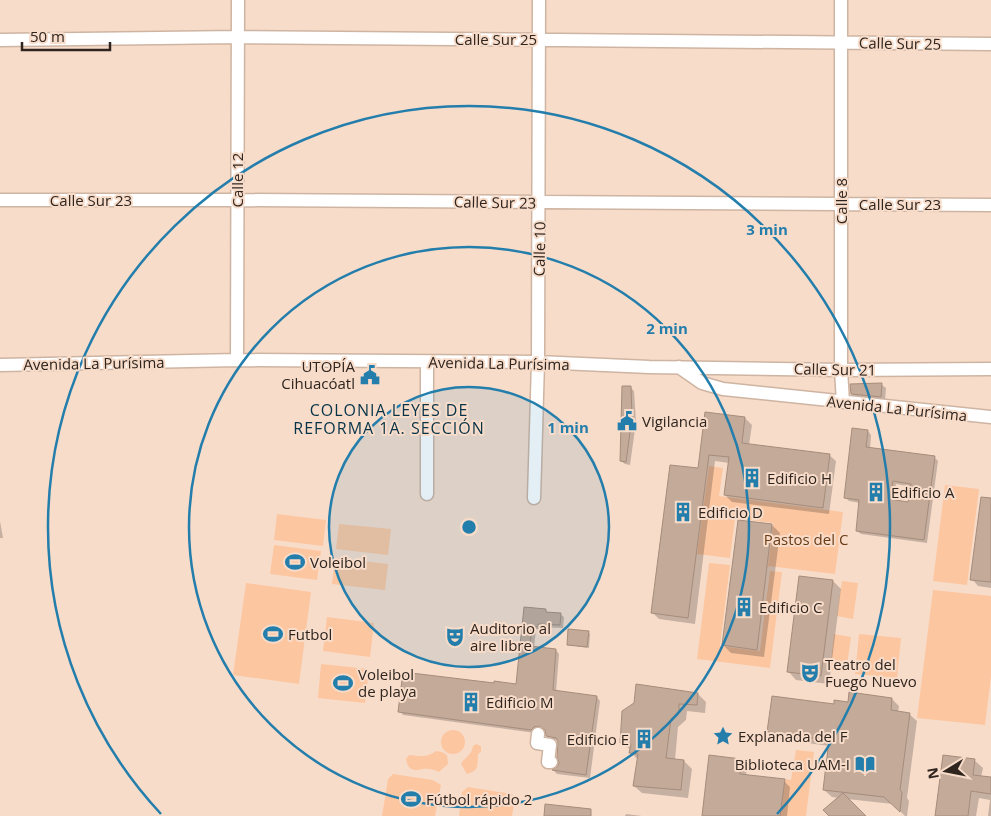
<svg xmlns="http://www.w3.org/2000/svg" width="991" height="816" font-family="'Open Sans',sans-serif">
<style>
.green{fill:#fcc6a0}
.shadow{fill:#0003;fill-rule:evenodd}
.building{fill:#c4aa99;stroke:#a58c7b;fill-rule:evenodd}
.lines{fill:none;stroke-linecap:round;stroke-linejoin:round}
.street-casing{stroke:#ceb4a2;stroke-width:15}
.street{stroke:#fff;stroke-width:12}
.ring{fill:none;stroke:#237eac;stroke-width:2.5}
.labels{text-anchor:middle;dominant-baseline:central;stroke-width:4;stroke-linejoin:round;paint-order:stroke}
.street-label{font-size:15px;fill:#2f251e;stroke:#f8dcca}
.poi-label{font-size:15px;fill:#2f251e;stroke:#f8dcca;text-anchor:start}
.park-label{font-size:15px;fill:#693b15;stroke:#f8dcca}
.neighbourhood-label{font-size:16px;letter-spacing:1px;fill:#063348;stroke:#f8dcca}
.centre{fill:#237eac;stroke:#f8dcca;stroke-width:2.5}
.ring-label{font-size:15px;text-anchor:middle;font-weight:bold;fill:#237eac;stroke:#f8dcca;stroke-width:4;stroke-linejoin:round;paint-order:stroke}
</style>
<rect width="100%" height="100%" fill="#f8dcca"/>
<path class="green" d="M709 466 723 468 719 496 843 512 835 574 768 566 773 523 735 518 730 558 697 554Z
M945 485 979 489 967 585 933 581Z
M277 514 326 520 323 546 274 540Z
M339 524 391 529 388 555 336 549Z
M274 545 321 551 317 580 270 574Z
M335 558 388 564 385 590 332 584Z
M709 563 730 565 720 646 760 651 770 571 782 572 770 668 697 659Z
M842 581 858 583 853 619 837 616Z
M246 583 311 592 299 684 233 675Z
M933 590 991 596V677L985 725 917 718Z
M327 617 374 623 370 657 323 651Z
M834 634 851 637 846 672 830 670Z
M859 634 901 638 897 678 855 674Z
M321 664 369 669 365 703 318 698Z
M441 742a12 12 0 1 1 24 0a12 12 0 1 1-24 0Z
M476 744 481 746V752L478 754C477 766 480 770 467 774L461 764C465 757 472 755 473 746Z
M796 750 814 752 806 816H780L785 779 791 780Z
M436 751 442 752 447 755 448 764 439 772C435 770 428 768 423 769 414 771 408 771 406 759L409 755C420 756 427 758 436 751Z
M393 774 433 780 441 785 435 816H382L388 779Z
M468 787 512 794 515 799 512 816H459L462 792Z"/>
<path class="shadow" d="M851 385H882L886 388 885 400 856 397 852 394Z
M630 387 634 391 636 422 630 465 625 464 621 461Z
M706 413 745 418 752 425 749 445 829 455 836 461 829 514 732 502 725 495 729 463 715 461 695 624 659 619 652 612 699 470Z
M868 431 871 435 870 449 934 457 938 461 927 543 861 534 857 531 860 503 849 501 845 497ZM896 484 912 487 909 504 894 501Z
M991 500V588L978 586 972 579Z
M0 521 3 538H0Z
M739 521 772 525 780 533 764 657 731 653 723 645Z
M833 581 841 589 829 684 796 680 788 671Z
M526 608 545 610 548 613 560 614 564 617 563 628 541 627V630L536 629 534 648 556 650 559 654 556 692 597 697 600 701 590 778 557 774 554 771 559 767 560 762 558 740 551 739 544 729 538 730 535 733 403 715 400 711 495 685H517Z
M588 632 590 634 589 648 568 645Z
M698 694 706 702 705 713 687 711 686 720 678 727 675 760 684 761 692 769 688 798 642 793 634 786 638 760 631 752V750L621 742 624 712Z
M892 699 899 706 898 712 909 714 917 721 907 798 909 801 907 816H905L893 804 847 799 864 816H830L839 798 832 797 824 790 830 746 776 739 768 732 835 706Z
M974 760 983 768 981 777 991 779V816H988L990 800 979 798 976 816H937Z
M741 761 747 767 746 776 784 781 790 787 787 816H703Z
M626 814 642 816H625Z"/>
<path class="building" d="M882 383 881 397 851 394 850 384Z
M622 386H631L632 417 626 462 620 461Z
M705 412 745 417 742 443 830 454 823 508 724 495 729 457 709 455 688 618 651 613 670 465 698 468Z
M852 428 868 430 866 447 935 456 924 540 856 531 859 500 844 498ZM893 481 911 484 908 502 890 499Z
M981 497 991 498V582L970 580Z
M738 520 772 524 757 650 722 645Z
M799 576 833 580 821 676 787 672Z
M524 607 546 609V612L561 613 560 625 538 624V627L532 626 530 646 556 649 553 690 597 696 586 775 552 770 558 766 559 762 557 757 558 742 556 738 546 736 545 730 539 726 534 727 531 730 398 712 403 672 494 683V681L516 684Z
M568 629 589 631 587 647 567 645Z
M636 684 698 693 697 705 679 704V712L671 719 666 758 684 760 681 790 633 786 638 754 629 753 631 744 620 743 622 711 634 703Z
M849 692 892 698 891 710 910 713 900 790 902 792 900 812 884 797 823 790 829 740 767 732 772 696 834 704V700L848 702Z
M709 755 741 759 740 774 785 779 780 816H702Z
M943 755 975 759 973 775 991 777V794L971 791 968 816H935Z
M843 793 866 816H829L823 810Z
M545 804 591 809V816H544Z"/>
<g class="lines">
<defs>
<path id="street" d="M841 0V370L843 402
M0 40 238 37 991 44
M0 200H237L991 205
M237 360 238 0
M427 362V494
M0 365 237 360 538 362 649 367 841 370 991 369
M679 367 702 383 723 389 991 417
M534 498 538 362 539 0
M538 734 537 743 550 745 548 762H551"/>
</defs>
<use href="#street" class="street-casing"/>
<use href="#street" class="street"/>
</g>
<circle cx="469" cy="527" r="140" fill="#237eac" fill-opacity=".12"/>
<g class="ring">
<circle cx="469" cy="527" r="140"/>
<circle cx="469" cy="527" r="280"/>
<path d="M161 814A421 421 0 1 1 777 814"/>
</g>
<defs>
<symbol id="civic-bare" viewBox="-9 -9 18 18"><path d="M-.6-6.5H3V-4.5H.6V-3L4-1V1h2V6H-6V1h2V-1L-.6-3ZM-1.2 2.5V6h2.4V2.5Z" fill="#237eac" stroke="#f8dcca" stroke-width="2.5" paint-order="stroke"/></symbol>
<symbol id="building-bare" viewBox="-9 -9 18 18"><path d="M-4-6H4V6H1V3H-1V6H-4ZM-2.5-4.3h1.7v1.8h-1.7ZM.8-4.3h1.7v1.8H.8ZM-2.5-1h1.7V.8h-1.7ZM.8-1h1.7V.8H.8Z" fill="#237eac" stroke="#f8dcca" stroke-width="2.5" paint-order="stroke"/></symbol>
<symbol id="stadium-bare" viewBox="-9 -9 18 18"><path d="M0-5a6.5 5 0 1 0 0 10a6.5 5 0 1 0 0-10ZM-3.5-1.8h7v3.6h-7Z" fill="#237eac" stroke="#f8dcca" stroke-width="2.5" paint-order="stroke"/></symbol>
<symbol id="theatre-bare" viewBox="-9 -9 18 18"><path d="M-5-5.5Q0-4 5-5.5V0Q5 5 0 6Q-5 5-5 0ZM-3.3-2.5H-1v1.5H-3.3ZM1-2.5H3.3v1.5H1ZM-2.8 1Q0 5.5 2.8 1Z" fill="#237eac" stroke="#f8dcca" stroke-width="2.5" paint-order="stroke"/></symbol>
<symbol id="sight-bare" viewBox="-9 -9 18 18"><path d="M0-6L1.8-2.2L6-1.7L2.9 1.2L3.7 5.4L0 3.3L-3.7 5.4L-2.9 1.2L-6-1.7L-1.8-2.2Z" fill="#237eac" stroke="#f8dcca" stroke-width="2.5" paint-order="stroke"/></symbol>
<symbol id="library-bare" viewBox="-9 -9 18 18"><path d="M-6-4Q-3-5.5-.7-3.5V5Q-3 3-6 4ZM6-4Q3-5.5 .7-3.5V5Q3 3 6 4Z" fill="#237eac" stroke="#f8dcca" stroke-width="2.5" paint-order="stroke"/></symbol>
</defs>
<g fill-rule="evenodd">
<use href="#civic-bare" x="356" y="361" width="28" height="28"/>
<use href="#civic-bare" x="613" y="407" width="28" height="28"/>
<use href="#building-bare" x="738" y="464" width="28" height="28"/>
<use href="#building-bare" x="862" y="478" width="28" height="28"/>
<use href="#building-bare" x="669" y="498" width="28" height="28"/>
<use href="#stadium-bare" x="281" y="548" width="28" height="28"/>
<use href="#building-bare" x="730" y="593" width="28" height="28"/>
<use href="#stadium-bare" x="259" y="620" width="28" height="28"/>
<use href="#theatre-bare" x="441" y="623" width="28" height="28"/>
<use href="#theatre-bare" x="796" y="659" width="28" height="28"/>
<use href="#stadium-bare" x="329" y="669" width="28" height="28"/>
<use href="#building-bare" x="457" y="688" width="28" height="28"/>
<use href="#sight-bare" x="709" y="722" width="28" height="28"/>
<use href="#building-bare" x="630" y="725" width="28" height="28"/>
<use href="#library-bare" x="851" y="750" width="28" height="28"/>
<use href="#stadium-bare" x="397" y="785" width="28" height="28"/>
</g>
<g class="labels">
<g class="street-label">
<text x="496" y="39">Calle Sur 25</text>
<text transform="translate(900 43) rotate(1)">Calle Sur 25</text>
<text transform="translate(237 180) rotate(-90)">Calle 12</text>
<text x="91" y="200">Calle Sur 23</text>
<text transform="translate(841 201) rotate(-90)">Calle 8</text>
<text transform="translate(495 202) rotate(1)">Calle Sur 23</text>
<text x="900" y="204">Calle Sur 23</text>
<text transform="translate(539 249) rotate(-89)">Calle 10</text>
<text transform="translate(94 363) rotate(-1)">Avenida La Purísima</text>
<text transform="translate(499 363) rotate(1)">Avenida La Purísima</text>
<text transform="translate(835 369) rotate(1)">Calle Sur 21</text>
<text transform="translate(897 408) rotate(6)">Avenida La Purísima</text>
</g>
<g class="poi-label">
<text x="355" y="366" text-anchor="end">UTOPÍA<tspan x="355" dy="17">Cihuacóatl</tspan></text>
<text x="642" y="421">Vigilancia</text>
<text x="767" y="478">Edificio H</text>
<text x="891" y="492">Edificio A</text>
<text x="698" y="512">Edificio D</text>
<text x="310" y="562">Voleibol</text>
<text x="759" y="607">Edificio C</text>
<text x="470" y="628">Auditorio al<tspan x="470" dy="17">aire libre</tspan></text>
<text x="288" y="634">Futbol</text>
<text x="825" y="664">Teatro del<tspan x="825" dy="17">Fuego Nuevo</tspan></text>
<text x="358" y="674">Voleibol<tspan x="358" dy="17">de playa</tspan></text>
<text x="486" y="702">Edificio M</text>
<text x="738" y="736">Explanada del F</text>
<text x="629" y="739" text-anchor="end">Edificio E</text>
<text x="850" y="764" text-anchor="end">Biblioteca UAM-I</text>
<text x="426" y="799">Fútbol rápido 2</text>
</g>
<g class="park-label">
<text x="806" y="539">Pastos del C</text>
</g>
<g class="neighbourhood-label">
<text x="389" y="410">COLONIA LEYES DE<tspan x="389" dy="18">REFORMA 1A. SECCIÓN</tspan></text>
</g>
</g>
<circle cx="469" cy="527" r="8" class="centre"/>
<g class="ring-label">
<text x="767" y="235">3 min</text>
<text x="667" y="334">2 min</text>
<text x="568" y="433">1 min</text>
</g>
<g transform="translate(946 771) rotate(260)" stroke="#f8dcca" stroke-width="4" paint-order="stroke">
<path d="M0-4L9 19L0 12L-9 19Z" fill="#2f251e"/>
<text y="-8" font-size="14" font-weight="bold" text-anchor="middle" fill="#2f251e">N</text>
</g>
<path d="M22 42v8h88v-8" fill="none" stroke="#2f251e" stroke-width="2.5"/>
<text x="30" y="42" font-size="15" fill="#2f251e" stroke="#f8dcca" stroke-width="4" paint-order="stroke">50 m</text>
</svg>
